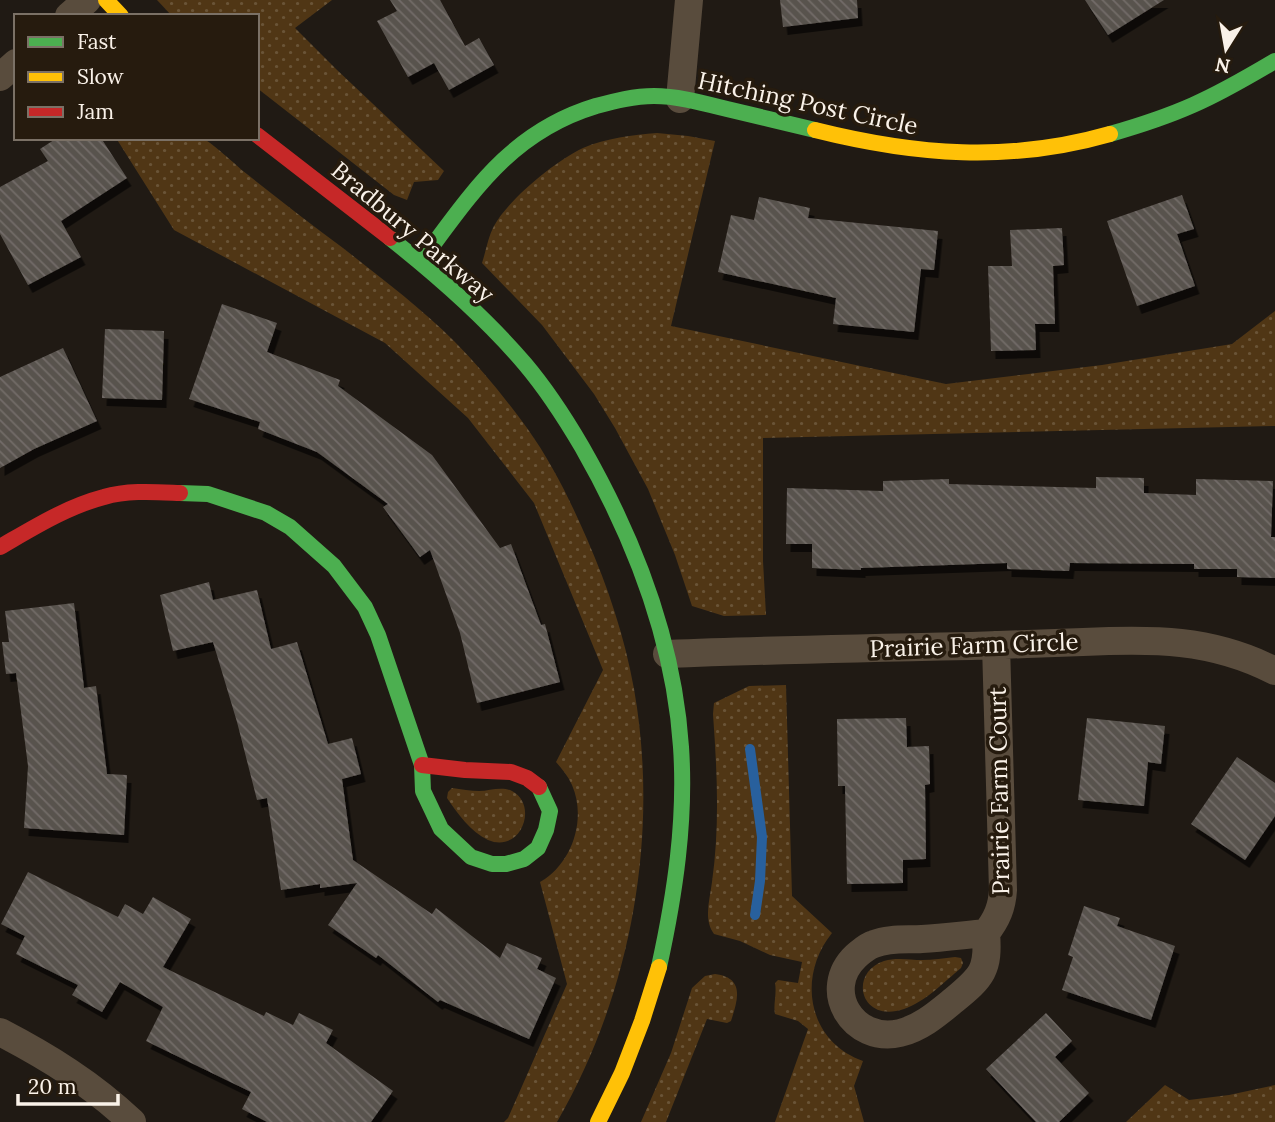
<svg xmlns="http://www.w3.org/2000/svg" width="1275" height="1122" font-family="Lora,serif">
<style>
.grass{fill:url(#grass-dots)}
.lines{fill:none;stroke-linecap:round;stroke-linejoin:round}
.stream{stroke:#28609d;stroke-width:10}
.building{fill:url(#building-back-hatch);filter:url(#shadow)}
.street{stroke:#594c3d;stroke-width:28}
.fast{stroke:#4caf50;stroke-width:16}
.slow{stroke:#ffc107;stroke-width:16}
.jam{stroke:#c62828;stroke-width:16}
.labels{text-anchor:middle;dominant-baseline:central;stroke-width:7;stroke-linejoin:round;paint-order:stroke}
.street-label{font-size:24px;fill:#faf2e9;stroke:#261b0e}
</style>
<defs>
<pattern id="grass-dots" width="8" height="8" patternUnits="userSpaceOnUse" patternTransform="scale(1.75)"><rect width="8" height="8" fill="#503615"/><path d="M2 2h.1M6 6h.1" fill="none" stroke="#6a5437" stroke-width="1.8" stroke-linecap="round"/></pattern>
<pattern id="building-back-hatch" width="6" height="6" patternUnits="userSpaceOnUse" patternTransform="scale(1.75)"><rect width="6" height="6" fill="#59534e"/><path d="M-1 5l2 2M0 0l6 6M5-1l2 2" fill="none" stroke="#726c68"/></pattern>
<filter id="shadow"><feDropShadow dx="4.5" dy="8" stdDeviation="0" flood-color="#0009"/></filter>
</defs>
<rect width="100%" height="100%" fill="#201a14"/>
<path class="grass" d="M157 0H332L295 28 336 69 444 171 438 180 414 182 407 200 394 195 257 88V16H172Z
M657 133 688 136 715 141 671 326 946 384 1102 365 1232 344 1275 311V426L763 438V561L766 615 724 616 692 606 675 555 648 489 615 428 594 394 542 325 482 263C486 251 488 237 494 226 508 200 555 161 583 148 606 138 633 135 657 133Z
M116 138C137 138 158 138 179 138 186 138 197 136 204 139 213 144 234 163 243 171 276 197 309 223 343 248 381 278 420 307 454 341 481 368 505 398 527 428 552 463 570 500 587 539 608 587 625 638 634 689 660 836 631 994 557 1122H504L508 1118 567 984 540 882C572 864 587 819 572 785 568 776 562 769 556 762L603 670 534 503 468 418 385 343 174 230Z
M786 685 792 896 832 933C797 976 807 1041 863 1061L854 1086 864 1122H775L808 1029 798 1021 775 1014C773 1005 777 994 775 983L778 980 798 983 802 962 770 955 740 941 714 934C703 919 710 899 712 882 720 826 717 770 713 714L714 703 749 686Z
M452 788C461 789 471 791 479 791 490 791 501 786 512 791 539 805 521 854 488 840 471 832 457 813 447 798L448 792Z
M955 957 961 958 963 963 961 968C944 982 925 1002 904 1009 860 1024 848 973 884 961 897 957 910 960 922 960 933 960 944 958 955 957Z
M715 974C745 978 738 999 731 1021L727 1023 707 1019 666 1122H641L671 1053 692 988 705 976Z
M1165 1085 1189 1100 1229 1095 1275 1085V1122H1126Z"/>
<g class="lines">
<path class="stream" d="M750 749 762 837 760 881 755 915"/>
</g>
<path class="building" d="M390 0H440L465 46 479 38 494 65 449 90 434 63 408 77 377 21 397 11Z
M780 0H857L858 18 783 27Z
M1085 0H1164L1108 35Z
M57 138H101L127 178 61 221 81 257 28 285 0 234V187L48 161 40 149Z
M1182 195 1194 229 1177 234 1195 286 1137 306 1107 221Z
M759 197 810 208 808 218 938 231 934 270 921 269 914 332 833 324 836 298 718 272 731 215 754 220Z
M1062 228 1064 265 1053 266 1055 324H1035L1036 350 991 351 988 266H1012L1010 230Z
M222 304 277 323 267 352 340 380 338 386 432 455 500 548 511 544 541 625 545 624 560 682 477 703 460 633 430 550 420 557 383 507 388 504 317 452 258 429 260 422 189 399Z
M105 329 164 331 162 400 102 398Z
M63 348 97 421 34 449 0 468V377Z
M1096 477 1144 478V493L1196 495V479L1273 481 1271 537H1275V578L1237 577V569H1194V564L1070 563 1069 571 1007 569V563L861 568V570L812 568V544H786L787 488 883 491V481L949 479V484L1096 488Z
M209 582 213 600 257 590 271 649 297 642 328 744 352 738 361 774 342 779 353 860 432 914 436 908 500 958 507 943 542 958 537 969 556 978 529 1039 440 1000 438 1002 378 955 376 958 328 925 357 883 320 888V884L281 890 267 798 257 800 237 722 213 642 173 651 160 595Z
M74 603 84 688 96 686 107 774 127 775 124 835 24 828 28 766 16 673 6 674 2 642H9L5 611Z
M906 718 907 747 929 746 930 784 925 785 926 859 903 860V883L847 884 845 786H838L837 719Z
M1087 718 1165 726 1161 764 1148 762 1144 806 1078 800Z
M1237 757 1275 783V816L1245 860 1191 824Z
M28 872 118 917 125 904 143 914 153 897 191 919 163 967 264 1016 266 1012 293 1025 299 1013 333 1030 326 1043 393 1091 371 1122H267L242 1109 251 1092 146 1041 163 1007 120 982 102 1012 72 995 78 985 16 954 25 936 1 924Z
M1084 906 1120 918 1117 926 1175 946 1151 1020 1062 990 1073 957 1068 955Z
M1046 1013 1072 1041 1055 1057 1089 1093 1059 1122H1036L986 1069Z"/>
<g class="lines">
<path class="street" d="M69 16 87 0
M0 77 16 63
M680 99 689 0
M667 654C769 650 870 648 971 646 1008 645 1046 643 1083 642 1152 639 1211 638 1275 671
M986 933C989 970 982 977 954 1000 938 1013 921 1028 900 1033 853 1044 820 990 856 956 862 951 867 946 874 944 889 938 906 940 922 939 943 938 964 935 986 933 997 919 1002 907 1003 890L996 645
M0 1032C48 1057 92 1084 132 1122"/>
<path class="fast" d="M1110 134C1138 126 1166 117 1193 105 1221 93 1248 77 1275 61
M390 238C438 276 485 317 525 364 547 390 565 418 582 447 634 538 674 641 681 747 686 821 675 894 659 967
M421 261C472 193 510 132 596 106 615 101 634 96 654 96 678 96 703 103 727 109 756 116 786 123 815 130
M180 493 208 494 266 513 290 527 334 566 365 607 378 635 422 765 423 791 441 829 471 857 492 864H506L524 859 538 848 546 830 550 811 539 787"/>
<path class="slow" d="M106 0 121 16
M815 130C915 155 1009 163 1110 134
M598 1122 622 1073 642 1021 659 967"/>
<path class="jam" d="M257 135 390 238
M0 547C33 528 66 507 104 497 128 490 155 492 180 493
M422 765 465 770 511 772 527 778 539 787"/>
</g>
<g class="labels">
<g class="street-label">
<text transform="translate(808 103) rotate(12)">Hitching Post Circle</text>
<text transform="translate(413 232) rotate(40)">Bradbury Parkway</text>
<text transform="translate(974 645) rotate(-2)">Prairie Farm Circle</text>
<text transform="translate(999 791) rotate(-91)">Prairie Farm Court</text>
</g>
</g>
<rect x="14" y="14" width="245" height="126" fill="#261b0e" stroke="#7b7166" stroke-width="2"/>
<rect x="28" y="37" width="35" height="10" fill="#4caf50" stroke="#7b7166" stroke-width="2"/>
<text x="77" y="49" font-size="21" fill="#faf2e9">Fast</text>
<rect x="28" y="72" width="35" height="10" fill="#ffc107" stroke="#7b7166" stroke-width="2"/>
<text x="77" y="84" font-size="21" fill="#faf2e9">Slow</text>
<rect x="28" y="107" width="35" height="10" fill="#c62828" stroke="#7b7166" stroke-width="2"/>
<text x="77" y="119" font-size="21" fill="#faf2e9">Jam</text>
<g transform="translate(1226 49) rotate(191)" stroke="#261b0e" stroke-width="5" paint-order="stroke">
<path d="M0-5L12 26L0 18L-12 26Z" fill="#faf2e9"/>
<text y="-10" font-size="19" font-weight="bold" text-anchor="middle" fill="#faf2e9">N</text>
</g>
<path d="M18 1094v10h100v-10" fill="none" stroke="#faf2e9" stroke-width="3.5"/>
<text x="28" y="1094" font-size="21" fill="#faf2e9" stroke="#261b0e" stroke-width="5" paint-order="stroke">20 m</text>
</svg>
